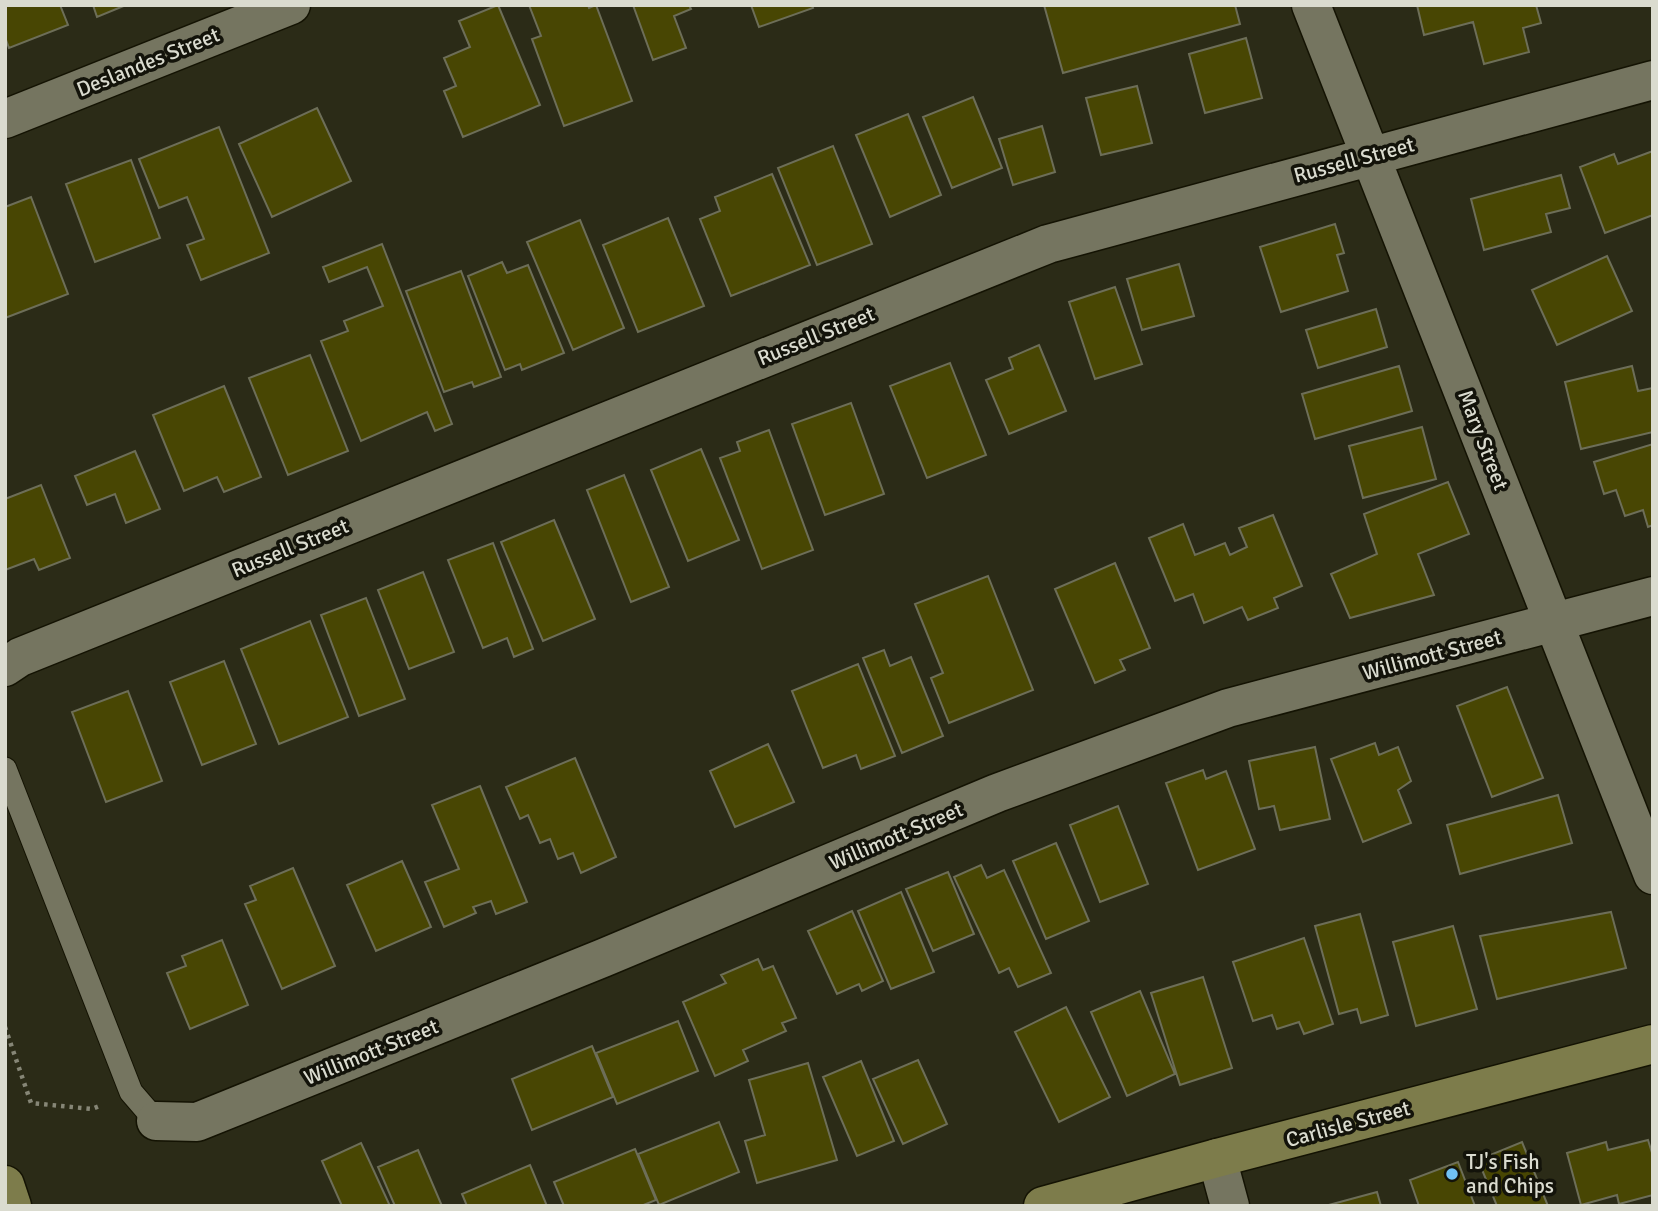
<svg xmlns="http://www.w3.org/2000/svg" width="1658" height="1211" font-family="Signika,sans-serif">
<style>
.building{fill:#484603;stroke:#6d6e58;stroke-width:2}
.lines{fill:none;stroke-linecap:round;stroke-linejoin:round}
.lane-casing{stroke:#141303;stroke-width:25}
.street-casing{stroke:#141303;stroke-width:41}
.secondary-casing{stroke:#141303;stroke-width:41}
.path{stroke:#868676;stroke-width:4.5;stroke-dasharray:3.5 5;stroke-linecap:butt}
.lane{stroke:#757560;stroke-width:23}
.street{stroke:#757560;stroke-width:38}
.secondary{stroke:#7d7c4b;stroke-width:38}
.poi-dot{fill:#70c1f4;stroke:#13130a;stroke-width:2.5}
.labels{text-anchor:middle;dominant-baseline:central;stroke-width:7;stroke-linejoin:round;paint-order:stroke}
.street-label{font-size:21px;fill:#dadbcf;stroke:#13130a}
.poi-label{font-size:21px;fill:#dadbcf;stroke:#13130a;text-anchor:start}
</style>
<rect width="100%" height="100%" fill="#2b2b17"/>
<path class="building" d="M5 5H60L68 25 9 48 5 37Z
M93 5H126L97 17Z
M498 5 540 105 463 137 444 91 456 86 444 58 470 47 459 21Z
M529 5H588L589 8 596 5 632 101 564 126 532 39 541 36Z
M633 5H689L691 9 674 16 686 48 653 60Z
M751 5H812L813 8 759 27Z
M1044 5H1235L1240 24 1063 73Z
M1417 5H1536L1541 23 1523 28 1529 52 1484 64 1473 22 1424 35Z
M1246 38 1262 98 1205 113 1189 54Z
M1137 86 1152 143 1101 155 1086 98Z
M973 97 1002 168 952 188 923 117Z
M317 108 351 181 272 217 239 144Z
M908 114 941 195 890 217 856 135Z
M1042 126 1055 172 1013 185 999 139Z
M219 127 269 253 201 280 187 245 204 239 187 197 159 208 139 159Z
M833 146 872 244 817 265 778 168Z
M1653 151V215L1605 233 1580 167 1614 154 1618 164Z
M131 160 160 238 95 262 66 184Z
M772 174 810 265 731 296 700 219 720 211 715 197Z
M1561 175 1570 208 1546 214 1551 232 1484 250 1471 199Z
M31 197 68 294 5 318V207Z
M668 218 704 306 638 332 603 245Z
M580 220 624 328 573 350 527 242Z
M1335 224 1344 253 1337 255 1348 291 1281 312 1260 247Z
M382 244 452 424 435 431 427 412 361 441 321 341 348 331 344 321 383 306 367 267 329 282 323 267Z
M1607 256 1632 311 1557 345 1532 290Z
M502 262 507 273 528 265 564 353 522 370 520 364 505 370 468 276Z
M1179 264 1194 316 1142 330 1127 279Z
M461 271 501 377 474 387 472 382 444 392 406 291Z
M1115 287 1142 364 1095 379 1069 302Z
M1376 309 1387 347 1318 368 1306 330Z
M1039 345 1066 411 1009 434 986 380 1013 369 1009 358Z
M310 355 348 451 288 475 249 378Z
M950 363 986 455 927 478 890 386Z
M1399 366 1412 411 1315 439 1302 394Z
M1632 366 1638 391 1653 388V432L1581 449 1565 382Z
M224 386 261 477 224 492 217 477 184 491 153 415Z
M851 403 884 494 825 515 792 424Z
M1422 427 1436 479 1363 498 1349 446Z
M769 430 813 550 762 569 720 458 740 451 737 442Z
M1653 444V525L1648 527 1643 510 1625 516 1616 490 1604 494 1594 462Z
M701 449 739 540 688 561 651 470Z
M135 451 160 509 126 523 115 494 87 505 75 476Z
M624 475 669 587 631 602 587 490Z
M1448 482 1469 534 1418 554 1434 595 1350 618 1331 574 1377 554 1364 514Z
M41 485 70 558 39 570 34 559 5 570V499Z
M1273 515 1302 586 1274 598 1278 608 1248 620 1242 607 1204 623 1193 594 1175 601 1149 538 1183 524 1195 555 1225 543 1230 555 1247 547 1239 528Z
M554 520 595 619 543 641 501 542Z
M493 543 533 649 514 657 507 638 483 648 448 560Z
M1115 563 1150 648 1120 660 1125 670 1095 683 1055 589Z
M423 572 454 652 409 669 378 590Z
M988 576 1033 690 949 723 931 678 943 673 915 604Z
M366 598 405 699 359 716 321 615Z
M310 621 348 717 279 744 241 649Z
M884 650 890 666 911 657 943 736 902 753 863 658Z
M224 661 256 744 202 765 170 682Z
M858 664 895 756 861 769 856 755 823 768 792 691Z
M1507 687 1543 778 1492 797 1457 706Z
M128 691 162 781 106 802 72 712Z
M1375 743 1379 755 1398 747 1411 781 1398 790 1411 823 1363 842 1331 759Z
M768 744 794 802 735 827 710 771Z
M1315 747 1330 819 1280 830 1274 806 1259 809 1249 761Z
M575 758 616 857 581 873 573 853 558 859 550 839 540 843 528 815 520 819 506 787Z
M1203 770 1206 779 1226 771 1255 849 1198 870 1166 783Z
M480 786 527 902 496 914 491 901 473 907 476 913 444 927 425 882 459 869 432 805Z
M1558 795 1572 843 1460 874 1447 825Z
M1118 806 1148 884 1100 902 1070 825Z
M1056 843 1089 921 1046 939 1013 861Z
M402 861 431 927 376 951 347 885Z
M981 865 987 878 1004 870 1051 973 1018 987 1009 968 999 973 954 877Z
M293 868 335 966 282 989 245 904 256 900 250 886Z
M948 872 974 934 933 951 906 889Z
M901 892 934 972 891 989 858 911Z
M852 911 883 981 862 991 859 984 837 994 808 931Z
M1611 912 1626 968 1497 999 1480 936Z
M1360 914 1388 1015 1361 1023 1357 1009 1339 1014 1315 926Z
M1453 926 1477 1009 1416 1026 1393 942Z
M1304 938 1333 1024 1304 1034 1299 1022 1277 1029 1272 1015 1253 1021 1233 962Z
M222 940 248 1005 190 1029 167 973 186 966 182 956Z
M758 959 763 970 773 966 796 1018 782 1023 786 1031 743 1050 748 1061 715 1076 683 1002 726 983 721 975Z
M1203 977 1232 1068 1180 1085 1151 993Z
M1140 991 1175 1074 1127 1096 1091 1012Z
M1066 1007 1110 1097 1059 1122 1015 1032Z
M678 1021 698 1071 617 1104 596 1053Z
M592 1046 613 1097 532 1130 512 1079Z
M918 1060 947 1124 903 1144 873 1079Z
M861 1061 894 1141 857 1156 823 1077Z
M808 1063 837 1160 757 1183 745 1141 765 1135 749 1080Z
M719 1122 739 1172 659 1205 638 1154Z
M1648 1140 1653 1156V1195L1619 1204 1617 1195 1581 1205 1567 1153 1606 1142 1608 1150Z
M1522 1142 1548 1206H1497L1478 1160Z
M361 1143 390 1206H342L322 1161Z
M635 1149 656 1200 641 1206H564L554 1182Z
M418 1150 442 1206H395L378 1167Z
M1458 1162 1475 1206H1419L1410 1180Z
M530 1165 547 1206H467L462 1194Z
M1377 1192 1381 1206H1325Z"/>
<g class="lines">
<defs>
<path id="lane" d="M5 769 131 1092 156 1121"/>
<path id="street" d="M1311 5 1653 875
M5 119 291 5
M5 667 20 657 1048 244 1653 80
M156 1121 197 1122 603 958 997 793 1228 708 1653 596
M1217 1158 1230 1206"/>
<path id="secondary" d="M5 1185 12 1206
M1043 1206 1217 1158 1653 1044"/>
</defs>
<use href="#lane" class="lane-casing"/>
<use href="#street" class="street-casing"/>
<use href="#secondary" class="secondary-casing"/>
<path class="path" d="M5 1027 31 1103 92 1109 102 1105"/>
<use href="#lane" class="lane"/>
<use href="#street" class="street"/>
<use href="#secondary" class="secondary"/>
</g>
<circle class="poi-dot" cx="1452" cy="1174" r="7"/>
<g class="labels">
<g class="street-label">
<text transform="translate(148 62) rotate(-22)">Deslandes Street</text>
<text transform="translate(1354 160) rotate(-15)">Russell Street</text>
<text transform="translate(816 336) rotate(-22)">Russell Street</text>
<text transform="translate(1483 440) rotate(69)">Mary Street</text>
<text transform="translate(290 548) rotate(-22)">Russell Street</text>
<text transform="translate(1432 655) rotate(-15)">Willimott Street</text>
<text transform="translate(896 836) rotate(-23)">Willimott Street</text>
<text transform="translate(371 1052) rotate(-22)">Willimott Street</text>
<text transform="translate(1348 1124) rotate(-15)">Carlisle Street</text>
</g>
<g class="poi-label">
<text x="1466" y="1162">TJ's Fish<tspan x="1466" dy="24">and Chips</tspan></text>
</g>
</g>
<rect width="1658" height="1211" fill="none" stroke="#dadbcf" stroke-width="14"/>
</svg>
